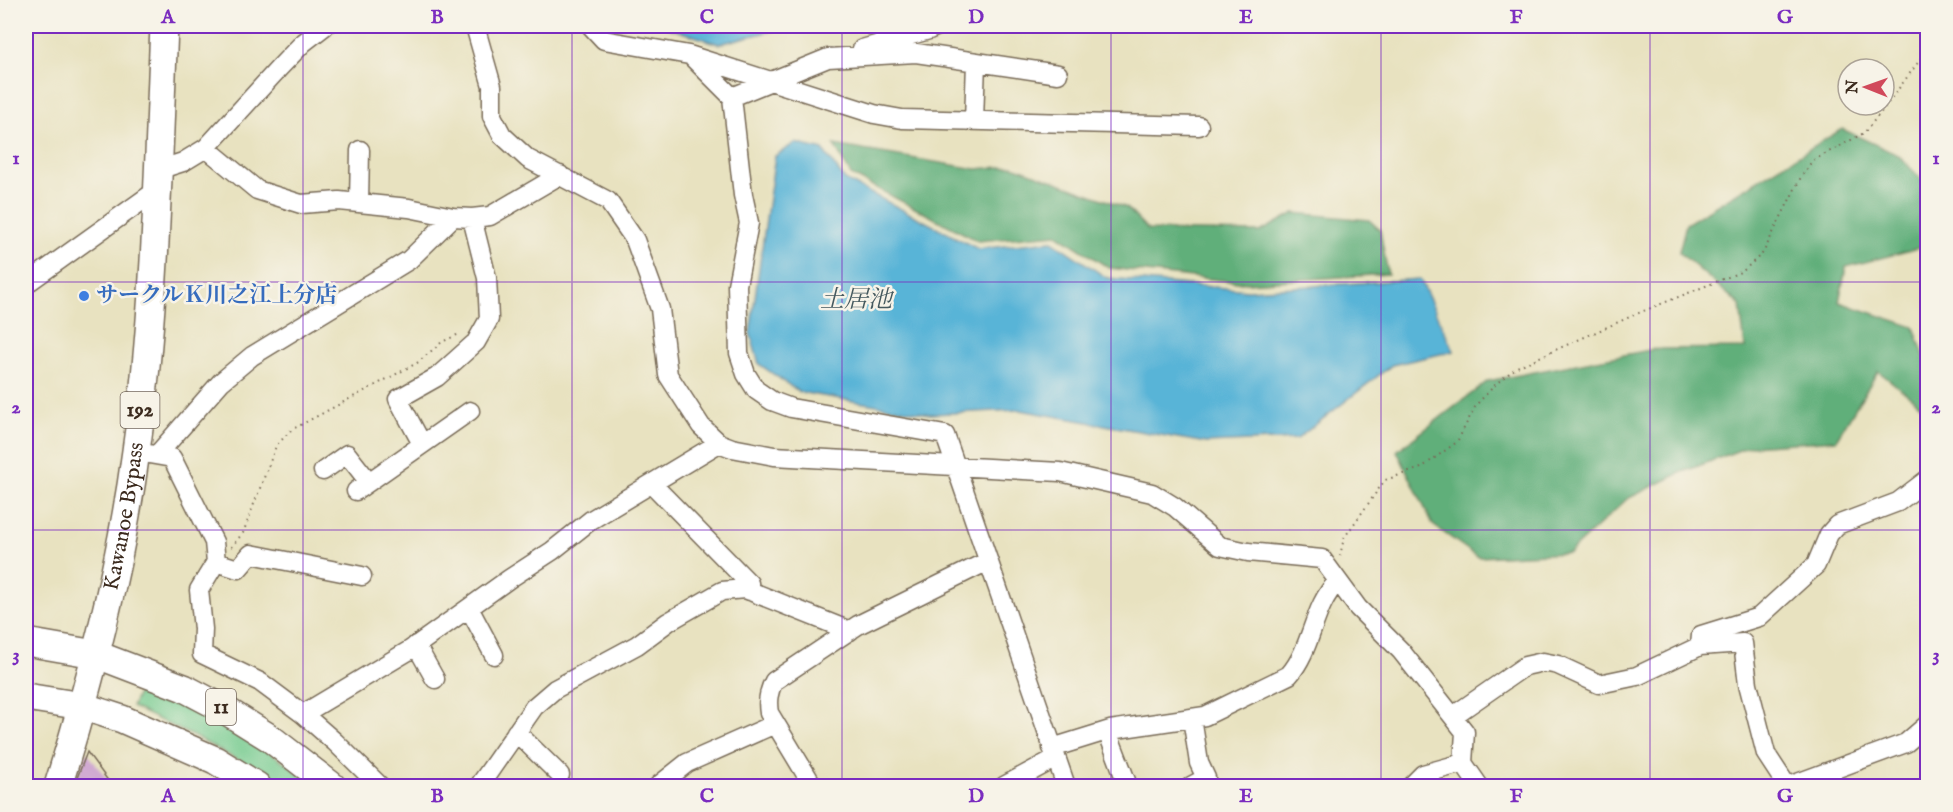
<svg xmlns="http://www.w3.org/2000/svg" width="1953" height="812" font-family="'IM FELL English','Noto Serif JP',serif">
<style>
.green{fill:#75cb8f;stroke:#587a56;stroke-width:1.5}
.forest{fill:#60af7a;stroke:#4e6c4c;stroke-width:1.5}
.water{fill:#59b4d7;stroke:#4a6f7a;stroke-width:1.5}
.building{fill:#d0a9d1}
.lines{fill:none;stroke-linecap:round;stroke-linejoin:round}
.minor-casing{stroke:#786a57;stroke-width:21}
.highway-casing{stroke:#786a57;stroke-width:30}
.path{stroke:#786a57;stroke-width:2;stroke-dasharray:1.5 4.5;stroke-linecap:butt}
.minor{stroke:#fff;stroke-width:18}
.highway{stroke:#fff;stroke-width:27}
.grid{fill:none;stroke:#7b2cbf;stroke-width:1.5;stroke-opacity:0.55}
.shop-dot{fill:#3f7fe0;stroke:#f7f3e8;stroke-width:2}
.labels{text-anchor:middle;dominant-baseline:central;stroke-width:5;stroke-linejoin:round;paint-order:stroke}
.shield{fill:#f7f3e8;stroke:#73665b;stroke-width:1.5}
.shield-label{font-size:21px;font-weight:bold;fill:#3b2a1e}
.shop-label{font-size:22px;font-weight:bold;fill:#366cbe;stroke:#f7f3e8;text-anchor:start}
.street-label{font-size:22px;fill:#3b2a1e;stroke:#f7f3e8}
.water-label{font-size:24px;font-style:italic;fill:#465a5f;stroke:#f7f3e8}
.neatline{fill:none;stroke:#7b2cbf;stroke-width:2}
.grid-label{font-size:20px;text-anchor:middle;font-weight:bold;fill:#7b2cbf}
</style>
<rect width="100%" height="100%" fill="#f7f3e8"/>
<filter id="ink" filterUnits="userSpaceOnUse"><feTurbulence type="fractalNoise" baseFrequency=".0167" numOctaves="2"/><feDisplacementMap in="SourceGraphic" scale="12" xChannelSelector="R" yChannelSelector="G"/><feConvolveMatrix kernelMatrix="1 2 1 2 8 2 1 2 1" color-interpolation-filters="sRGB"/></filter>
<filter id="wash" filterUnits="userSpaceOnUse"><feTurbulence type="fractalNoise" baseFrequency=".008" numOctaves="4" result="noise"/><feDisplacementMap in="SourceGraphic" scale="24" xChannelSelector="R" yChannelSelector="G"/><feGaussianBlur stdDeviation="1.35" result="paint"/><feColorMatrix in="noise" values="0 0 0 0 0 0 0 0 0 0 0 0 0 0 0 0 0 1.4 0 .05"/><feComposite in="paint" operator="in"/></filter>
<g filter="url(#wash)">
<rect width="100%" height="100%" fill="#e8e2c0"/>
<path class="green" d="M141 686C204 712 263 742 315 786H278L243 763 199 739 132 707Z"/>
<path class="forest" d="M1842 129 1898 155 1927 185V246L1846 267 1839 302 1914 327 1927 364V410L1878 371 1836 440 1750 446 1680 473 1627 499 1569 553 1478 557 1433 525 1397 451 1488 381 1655 349 1745 348 1740 305 1679 252 1686 224Z
M834 145 976 169 1013 166 1127 208 1148 230 1260 232 1294 213 1369 220 1380 230 1388 274 1247 283 1109 268 1057 234 978 241 851 175Z"/>
<path class="water" d="M663 26H791L719 44Z
M795 143 823 150 845 180 978 249 1052 241 1107 278 1248 290 1420 279 1454 351 1392 365 1297 439 1206 443 1020 410 930 414 799 392 759 364 750 333 775 156Z"/>
<g id="blocks">
<path class="building" d="M87 752 112 786H74Z"/>
</g>
</g>
<g filter="url(#ink)">
<use href="#blocks" fill-opacity="0" stroke="#786a57" stroke-width="1.5"/>
<g class="lines">
<defs>
<path id="minor" d="M475 26 492 86V116L502 135 528 159 608 201 635 240 660 309 668 375 701 426 719 443 732 448 774 456 1060 472 1152 493 1175 507 1220 546 1248 552 1322 559 1358 608 1401 651 1465 732 1463 763 1479 786
M591 26 604 40 689 55 874 114 902 119 1199 126
M862 49 929 30 938 26
M693 58 732 97
M1058 74 916 53 828 58 732 97 743 195 749 223 737 285 739 353 746 374 756 390 772 401 791 408 945 435 1066 786
M974 121 976 62
M206 148 257 190 301 204 339 201 409 208 453 217 472 218 490 216 560 175
M158 170 183 162 206 148 280 67 303 43 325 26
M359 203 360 150
M26 284 157 190
M422 444 398 399 437 377 476 342 489 319 487 278 472 218
M149 454 172 458 214 542 216 562 199 590 203 629 202 654 260 682 303 714
M157 455 221 382 252 356 409 260 453 217
M323 471 347 454 369 482
M652 484 749 583 750 591
M356 491 470 411
M216 562 238 569 251 554 362 576
M469 608 494 655
M416 645 435 679
M1700 646 1701 635 1759 617 1816 565 1829 534 1837 525 1898 502 1928 479
M1453 716 1525 666 1543 662 1558 665 1599 684 1637 676 1700 646 1743 643 1748 684 1766 754 1787 786
M1107 731 1128 786
M516 732 560 775
M1052 748 1110 730 1205 716 1289 675C1313 648 1312 607 1338 581
M380 786 335 742 303 714 410 650 509 579 552 551 591 520 719 443
M479 786 534 707 555 689 637 645 668 622 722 591 745 589 850 631
M658 786 687 763 775 724
M813 786 769 713C767 701 768 692 774 681L858 625 988 561
M1004 786 1056 758
M1191 786 1206 778 1199 763 1192 718
M1411 786 1423 774 1463 763
M1789 786 1906 743 1928 724"/>
<g id="highway">
<path d="M26 642 95 654 184 688 222 708 270 738 332 786"/>
<path d="M26 697 82 706 122 719 215 760 257 786"/>
<path id="s1" d="M58 786C92 677 121 565 136 451 156 310 158 167 164 26"/>
</g>
</defs>
<use href="#minor" class="minor-casing"/>
<use href="#highway" class="highway-casing"/>
<path class="path" d="M231 547 243 533 276 446 291 430 417 363 442 342 459 334
M1340 556 1344 538 1385 480 1421 468 1457 442 1476 405 1497 383 1517 367 1641 312 1743 271 1763 253 1800 179 1812 161 1864 133 1882 111 1928 49"/>
<use href="#minor" class="minor"/>
<use href="#highway" class="highway"/>
</g>
</g>
<path class="grid" d="M303 26V786M572 26V786M842 26V786M1111 26V786M1381 26V786M1650 26V786M26 282H1928M26 530H1928"/>
<circle class="shop-dot" cx="84" cy="296" r="6"/>
<g class="labels">
<g class="shield">
<rect x="120.5" y="392" width="39" height="36" rx="4.5"/>
<rect x="206" y="689" width="30" height="36" rx="4.5"/>
</g>
<g class="shield-label">
<text x="140" y="410">192</text>
<text x="221" y="707">11</text>
</g>
<g class="shop-label">
<text x="96" y="296">サークルＫ川之江上分店</text>
</g>
<g class="street-label">
<text stroke="none"><textPath href="#s1" startOffset="278">Kawanoe Bypass</textPath></text>
</g>
<g class="water-label">
<text x="856" y="300">土居池</text>
</g>
</g>
<rect width="1953" height="812" fill="none" stroke="#f7f3e8" stroke-width="66"/>
<g transform="translate(1866 87) rotate(271)"><circle r="28" fill="#f7f3e8" stroke="#aca397" stroke-width="1.5"/>
<path d="M0-4.5L10 22L0 15L-10 22Z" fill="#d1495b"/>
<text y="-9" font-size="16" font-weight="bold" text-anchor="middle" fill="#3b2a1e">N</text>
</g>
<rect x="33" y="33" width="1887" height="746" class="neatline"/>
<g class="grid-label">
<text x="168" y="23">A</text>
<text x="437" y="23">B</text>
<text x="707" y="23">C</text>
<text x="976" y="23">D</text>
<text x="1246" y="23">E</text>
<text x="1516" y="23">F</text>
<text x="1785" y="23">G</text>
<text x="16" y="164">1</text>
<text x="1936" y="164">1</text>
<text x="16" y="413">2</text>
<text x="1936" y="413">2</text>
<text x="16" y="661">3</text>
<text x="1936" y="661">3</text>
<text x="168" y="802">A</text>
<text x="437" y="802">B</text>
<text x="707" y="802">C</text>
<text x="976" y="802">D</text>
<text x="1246" y="802">E</text>
<text x="1516" y="802">F</text>
<text x="1785" y="802">G</text>
</g>
</svg>
